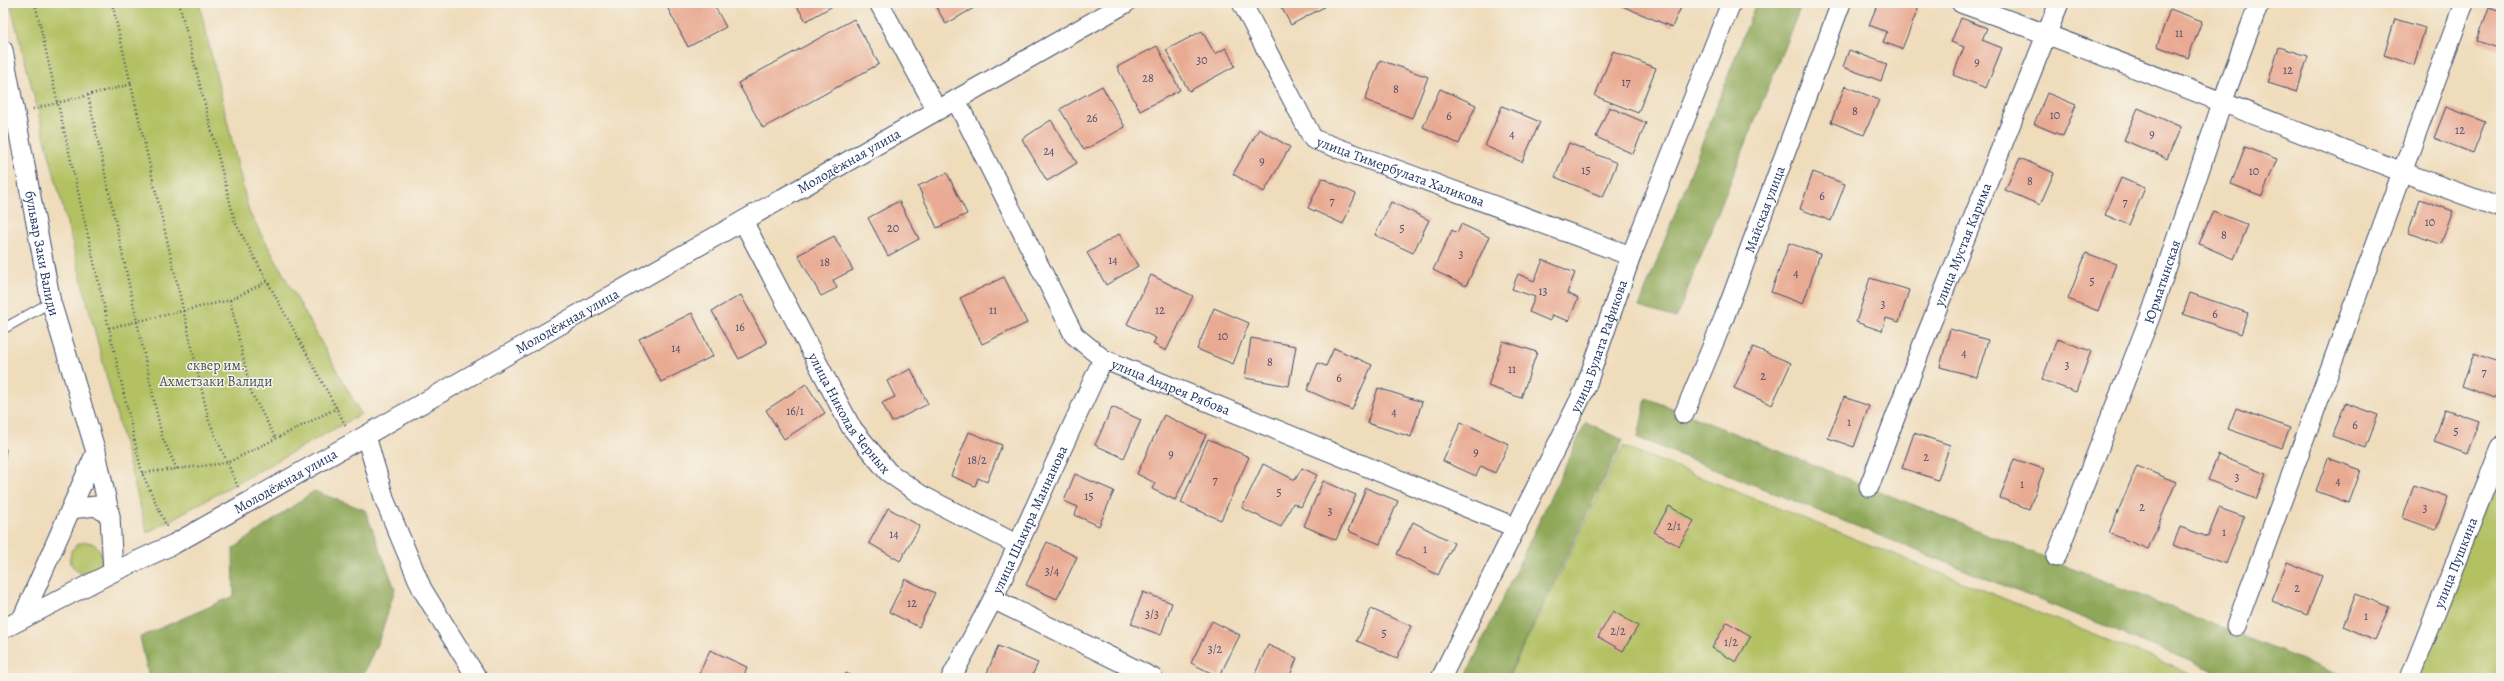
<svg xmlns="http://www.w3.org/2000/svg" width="2504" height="681" font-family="Alegreya,serif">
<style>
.green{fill:#b3c163;stroke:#677860}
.forest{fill:#8ea759;stroke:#546b5c}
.building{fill:#e9aa93}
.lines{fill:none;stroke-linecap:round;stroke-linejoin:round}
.lane-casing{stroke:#3b496c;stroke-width:11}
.street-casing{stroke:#3b496c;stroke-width:21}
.path{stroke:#3b496c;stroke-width:2.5;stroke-dasharray:1 3;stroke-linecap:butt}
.lane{stroke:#fff;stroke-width:9}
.street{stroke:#fff;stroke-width:19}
.labels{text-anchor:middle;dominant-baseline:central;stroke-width:3;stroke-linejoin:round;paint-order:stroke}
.number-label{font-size:12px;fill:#4e4e6b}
.street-label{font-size:14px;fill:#1b2f5e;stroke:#f7f3e8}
.park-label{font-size:14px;fill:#41545f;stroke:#f7f3e8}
</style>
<rect width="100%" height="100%" fill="#f7f3e8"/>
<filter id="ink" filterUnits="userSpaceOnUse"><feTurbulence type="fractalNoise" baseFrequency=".025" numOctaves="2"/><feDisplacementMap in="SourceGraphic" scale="8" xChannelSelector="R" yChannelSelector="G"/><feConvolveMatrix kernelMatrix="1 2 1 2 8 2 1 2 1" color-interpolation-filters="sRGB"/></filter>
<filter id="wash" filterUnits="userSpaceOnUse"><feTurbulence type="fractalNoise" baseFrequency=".012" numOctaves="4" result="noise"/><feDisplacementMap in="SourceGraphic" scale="16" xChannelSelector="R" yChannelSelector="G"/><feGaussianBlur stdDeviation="0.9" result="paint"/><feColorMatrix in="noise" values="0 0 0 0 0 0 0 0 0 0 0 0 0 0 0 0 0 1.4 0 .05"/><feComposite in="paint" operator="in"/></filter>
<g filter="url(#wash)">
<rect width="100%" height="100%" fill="#efdcbb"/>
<path class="green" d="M10 3H199L249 212 361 414 147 533Z
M1623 446 2202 678H1508Z
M2501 457V678H2414Z
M70 558a16 16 0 1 1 32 0a16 16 0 1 1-32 0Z"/>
<path class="forest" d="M1756 3H1802L1676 318 1639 307Z
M1646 398 2347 678H2232L1638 438Z
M1586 422 1623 440 1507 678H1465Z
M314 491 365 510 395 589 380 637 364 673 367 678H149L140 637 234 596 233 549Z"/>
<g id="blocks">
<path class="building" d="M665 3H713L726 27 688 47Z
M795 3H838L806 21Z
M934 3H978L979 5 946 24Z
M1279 3H1322L1324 7 1291 25Z
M1615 3H1683L1672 27Z
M1878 3H1902L1918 9 1902 49 1883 42 1887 32 1869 25Z
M2489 7 2501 11V49L2477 41Z
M2170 9 2202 21 2188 58 2157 46Z
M1961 18 1987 28 1982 40 2002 48 1986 88 1953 75 1964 47 1951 42Z
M854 19 879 64 763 128 738 83Z
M2395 19 2425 28 2414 65 2384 55Z
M1202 31 1215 54 1226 48 1235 66 1189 91 1166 50Z
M1157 46 1180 90 1140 111 1117 67Z
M2279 47 2308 56 2297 92 2268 83Z
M1849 50 1887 64 1881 81 1843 67Z
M1613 51 1656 68 1638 113 1595 96Z
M1380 60 1428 77 1412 118 1365 100Z
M1102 86 1125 127 1084 150 1060 109Z
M1845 86 1879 100 1864 135 1831 122Z
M1440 89 1476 105 1459 144 1423 127Z
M2047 93 2076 105 2063 136 2034 124Z
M1502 106 1540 122 1522 162 1485 146Z
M1609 107 1646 123 1633 154 1596 137Z
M2446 107 2485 122 2473 153 2434 138Z
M2138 108 2181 127 2167 159 2124 140Z
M1051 120 1077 163 1047 181 1022 139Z
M1259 129 1290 147 1264 192 1233 174Z
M1569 143 1617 163 1603 197 1555 177Z
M2245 147 2277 159 2262 196 2231 184Z
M2020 158 2054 173 2040 205 2005 190Z
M1813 172 1845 184 1831 221 1800 209Z
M947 173 967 214 937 228 918 186Z
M1322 178 1356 194 1343 224 1308 208Z
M2121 178 2145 188 2129 225 2105 215Z
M2420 199 2453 211 2441 244 2408 233Z
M899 201 919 239 888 256 868 218Z
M1391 202 1429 220 1413 253 1375 235Z
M2213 211 2248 225 2234 259 2199 244Z
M1461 224 1489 237 1466 286 1433 270 1452 230 1457 233Z
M1119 234 1138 266 1106 285 1087 253Z
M834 236 853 270 833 280 837 288 821 296 798 255Z
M1789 243 1820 254 1803 304 1771 292Z
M2086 253 2116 264 2098 311 2068 299Z
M1543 260 1575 273 1567 293 1578 298 1569 321 1552 315 1550 321 1529 312 1535 297 1512 289 1518 274 1534 281Z
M1151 275 1193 296 1166 351 1153 344 1156 338 1127 324Z
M1004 277 1027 323 982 344 960 298Z
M1870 278 1909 290 1899 322 1886 318 1882 331 1856 322Z
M2190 293 2248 313 2241 334 2183 314Z
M741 295 767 343 739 359 712 311Z
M1214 308 1249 323 1233 364 1197 349Z
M692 313 713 356 661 382 639 339Z
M1950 329 1988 340 1977 377 1940 367Z
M1251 338 1296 346 1289 386 1245 378Z
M2057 339 2091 351 2076 392 2042 380Z
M1503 341 1537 352 1521 398 1488 386Z
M1753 347 1791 363 1772 405 1734 388Z
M1334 348 1372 365 1352 410 1307 390 1318 363 1326 366Z
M2474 353 2501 363V382L2495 398 2462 386Z
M911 369 928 404 892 422 882 403 895 397 887 381Z
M806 384 825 413 784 439 766 410Z
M1378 388 1422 402 1411 437 1367 423Z
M1844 397 1869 406 1854 447 1828 438Z
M2345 403 2378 415 2366 448 2333 436Z
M1112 407 1141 420 1124 458 1095 445Z
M2236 408 2290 428 2282 448 2228 429Z
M2445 409 2479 421 2467 454 2434 442Z
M1164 415 1206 435 1175 500 1152 489 1155 483 1137 474Z
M1461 422 1509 444 1495 473 1481 466 1476 476 1443 461Z
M969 432 1002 445 987 482 978 478 975 486 951 476Z
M1914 433 1950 445 1938 480 1902 468Z
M1208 439 1249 457 1221 520 1181 503Z
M3 444 6 450 4 461H3Z
M2218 455 2266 474 2256 499 2208 480Z
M2328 458 2361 470 2349 503 2316 491Z
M2014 459 2044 469 2029 509 2000 498Z
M1263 464 1295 480 1302 468 1317 475 1301 507 1293 503 1281 527 1242 508Z
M2137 466 2176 482 2148 549 2109 533Z
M1075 474 1114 491 1099 526 1075 515 1078 507 1064 501Z
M1323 481 1356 495 1336 540 1304 526Z
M2414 485 2448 497 2436 530 2403 518Z
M1366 488 1398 501 1380 544 1348 531Z
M1669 506 1694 521 1679 546 1654 532Z
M888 508 920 526 900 561 869 543Z
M2219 508 2244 517 2226 564 2173 545 2180 527 2208 537Z
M1413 522 1454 543 1438 575 1397 554Z
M1047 542 1077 557 1057 599 1026 585Z
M2287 562 2322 576 2307 615 2272 601Z
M905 579 935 593 919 627 889 612Z
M1143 592 1172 603 1161 635 1131 624Z
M2356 594 2389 607 2375 640 2343 626Z
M1371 609 1411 626 1397 658 1357 641Z
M1613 611 1638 626 1623 651 1598 637Z
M1212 621 1240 635 1219 677 1191 663Z
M1727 622 1751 636 1736 662 1712 648Z
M1268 645 1297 658 1289 678H1253Z
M998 646 1038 663 1031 678H985Z
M710 650 747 667 743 678H697Z
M846 673 857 678H843Z"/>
</g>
</g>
<g filter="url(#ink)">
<use href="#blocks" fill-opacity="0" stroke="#3b496c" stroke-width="1"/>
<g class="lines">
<defs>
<path id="lane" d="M3 329 51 302"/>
<g id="street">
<path d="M879 3 937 110"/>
<path id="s1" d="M1242 3 1313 139 1631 256"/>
<path d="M1961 3C2142 67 2319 144 2501 208"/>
<path id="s2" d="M3 50 51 302 96 452 110 516 113 572"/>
<path id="s3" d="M956 100 1074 335 1103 359 1517 528"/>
<path id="s4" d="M743 221 851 427 888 472 921 495 1018 545"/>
<path id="s5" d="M1684 414 1724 318 1841 3"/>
<path d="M366 436 385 501 422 589 477 678"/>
<path id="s6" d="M1869 487 1922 346 2059 3"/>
<path d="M71 509 96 506 110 516"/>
<path id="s7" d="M2056 557 2150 317 2222 103 2259 3"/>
<path d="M993 599 1153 678"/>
<path d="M22 619 96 452"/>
<path d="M2236 626 2464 3"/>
<path id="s8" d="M3 629 113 572 174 544 245 504 1126 3"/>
<path id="s9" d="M951 678 993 599 1103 359"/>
<path id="s10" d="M1441 678 1585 389 1631 256 1731 3"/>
<path id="s11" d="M2410 678 2501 447"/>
</g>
</defs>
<use href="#lane" class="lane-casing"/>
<use href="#street" class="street-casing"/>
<path class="path" d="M35 3 142 473 167 527
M112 3 209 421 238 487
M179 3 235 222 346 426
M88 95 162 437 177 469
M33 109 132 84
M230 300 251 392 276 439
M109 328 230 300 268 281
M142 473 227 463 337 408"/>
<use href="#lane" class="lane"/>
<use href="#street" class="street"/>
</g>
</g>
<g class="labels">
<g class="number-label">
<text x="2179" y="33">11</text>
<text x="1202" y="60">30</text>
<text x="1977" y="62">9</text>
<text x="2288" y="70">12</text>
<text x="1148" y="78">28</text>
<text x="1626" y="82">17</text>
<text x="1396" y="89">8</text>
<text x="1855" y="111">8</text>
<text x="2055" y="115">10</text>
<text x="1449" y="116">6</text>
<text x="1092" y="118">26</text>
<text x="2460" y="130">12</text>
<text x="1512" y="134">4</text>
<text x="2152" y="134">9</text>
<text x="1049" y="151">24</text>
<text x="1262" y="161">9</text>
<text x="1586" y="170">15</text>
<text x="2254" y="171">10</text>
<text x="2030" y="181">8</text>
<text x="1822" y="196">6</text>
<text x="1332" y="201">7</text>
<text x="2125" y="202">7</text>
<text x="2430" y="222">10</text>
<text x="893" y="228">20</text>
<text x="1402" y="228">5</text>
<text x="2224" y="235">8</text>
<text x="1461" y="254">3</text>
<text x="1113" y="260">14</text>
<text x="825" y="262">18</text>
<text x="1796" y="273">4</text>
<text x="2092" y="281">5</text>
<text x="1543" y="291">13</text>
<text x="1883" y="304">3</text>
<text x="993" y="310">11</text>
<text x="1160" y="310">12</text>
<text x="2215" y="314">6</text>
<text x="740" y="327">16</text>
<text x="1223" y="336">10</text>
<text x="676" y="348">14</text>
<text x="1964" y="353">4</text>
<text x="1270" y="362">8</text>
<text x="2067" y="365">3</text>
<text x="1512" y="369">11</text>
<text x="2484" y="372">7</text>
<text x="1763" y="376">2</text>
<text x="1339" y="378">6</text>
<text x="795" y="411">16/1</text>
<text x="1394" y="412">4</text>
<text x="1849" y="422">1</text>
<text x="2355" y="425">6</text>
<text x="2456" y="431">5</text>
<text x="1476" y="452">9</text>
<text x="1171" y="454">9</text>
<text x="1926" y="457">2</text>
<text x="977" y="460">18/2</text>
<text x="2237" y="477">3</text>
<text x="1215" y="480">7</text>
<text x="2338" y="481">4</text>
<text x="2022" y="484">1</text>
<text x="1279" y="492">5</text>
<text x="1089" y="496">15</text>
<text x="2142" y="507">2</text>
<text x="2425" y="508">3</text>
<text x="1330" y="511">3</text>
<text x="1674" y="526">2/1</text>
<text x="2224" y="532">1</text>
<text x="894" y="534">14</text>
<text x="1425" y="549">1</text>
<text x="1052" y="571">3/4</text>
<text x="2297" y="588">2</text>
<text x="912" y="603">12</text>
<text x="1152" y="614">3/3</text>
<text x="2366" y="616">1</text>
<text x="1618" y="631">2/2</text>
<text x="1384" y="633">5</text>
<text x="1731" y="642">1/2</text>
<text x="1215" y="649">3/2</text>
</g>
<g class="street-label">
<text stroke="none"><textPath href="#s8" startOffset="967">Молодёжная улица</textPath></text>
<text stroke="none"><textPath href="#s1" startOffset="247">улица Тимербулата Халикова</textPath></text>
<text stroke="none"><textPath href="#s5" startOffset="220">Майская улица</textPath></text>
<text stroke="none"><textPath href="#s6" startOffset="260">улица Мустая Карима</textPath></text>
<text stroke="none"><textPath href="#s2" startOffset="207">бульвар Заки Валиди</textPath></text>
<text stroke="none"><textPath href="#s7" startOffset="295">Юрматынская</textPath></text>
<text stroke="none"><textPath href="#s8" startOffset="643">Молодёжная улица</textPath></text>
<text stroke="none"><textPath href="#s10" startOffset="368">улица Булата Рафикова</textPath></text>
<text stroke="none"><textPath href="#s3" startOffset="374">улица Андрея Рябова</textPath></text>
<text stroke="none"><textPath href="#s4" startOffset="220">улица Николая Черных</textPath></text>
<text stroke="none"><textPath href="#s8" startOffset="319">Молодёжная улица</textPath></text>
<text stroke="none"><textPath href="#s9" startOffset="177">улица Шакира Маннанова</textPath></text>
<text stroke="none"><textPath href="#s11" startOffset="124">улица Пушкина</textPath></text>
</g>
<g class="park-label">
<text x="216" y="365">сквер им.<tspan x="216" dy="16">Ахметзаки Валиди</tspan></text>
</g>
</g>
<rect width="2504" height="681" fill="none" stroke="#f7f3e8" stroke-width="16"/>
</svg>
